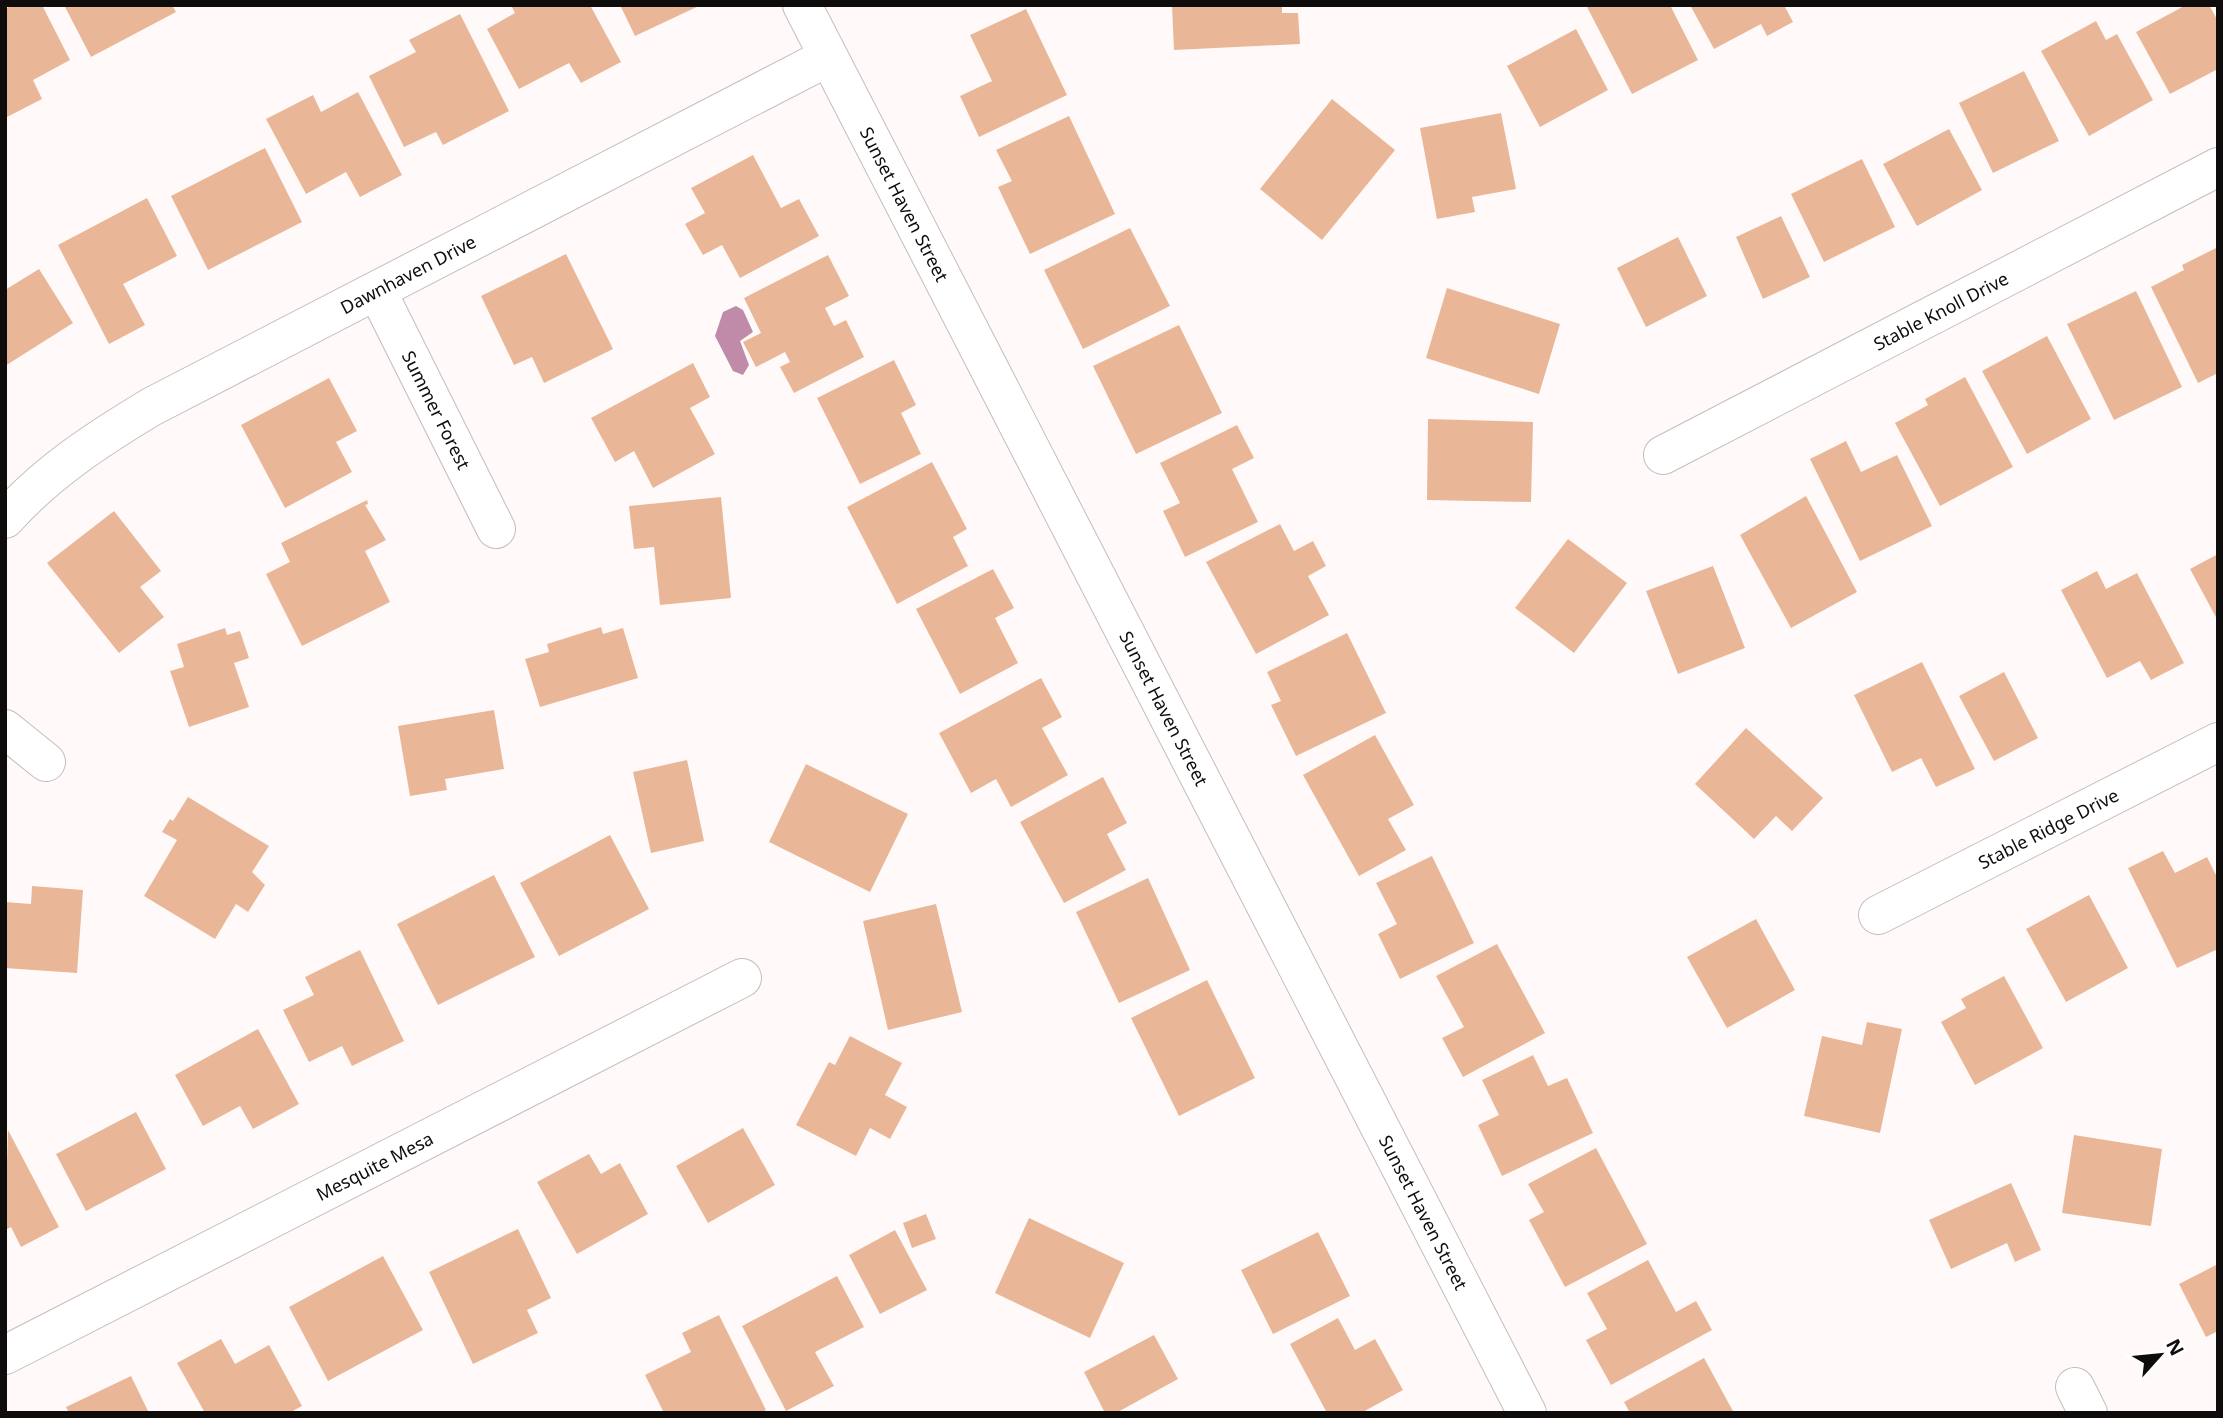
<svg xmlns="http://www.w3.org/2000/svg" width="2223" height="1418" font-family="'Noto Sans',sans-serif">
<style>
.water{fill:#bf8ba8}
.building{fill:#e9b797}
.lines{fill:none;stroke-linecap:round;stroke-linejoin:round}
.minor-casing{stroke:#c4bdbb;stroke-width:40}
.minor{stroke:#fff;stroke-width:38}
.labels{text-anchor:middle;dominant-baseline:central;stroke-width:5;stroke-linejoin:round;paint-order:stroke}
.street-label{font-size:18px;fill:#0f0c0c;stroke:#fff}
</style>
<rect width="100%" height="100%" fill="#fffaf9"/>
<path class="water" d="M736 306 743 310 753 332 740 341 749 365 743 375 733 371 715 336 723 312Z"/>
<path class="building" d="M13 5H42L70 60 33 80 42 99 5 118V9Z
M64 5H172L176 12 91 57Z
M511 5H590L621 62 581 83 569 63 519 89 487 29 515 13Z
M620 5H701L635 36Z
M1172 5H1282V13H1298L1300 44 1174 50Z
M1586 5H1670L1698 60 1632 94Z
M1690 5H1784L1793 22 1767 36 1761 24 1714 49Z
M2186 5H2209L2218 21V69L2170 94 2136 32Z
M1026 9 1067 95 979 137 960 96 992 81 970 35Z
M460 14 509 111 443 145 436 132 404 147 369 76 416 52 409 40Z
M2096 21 2106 40 2117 34 2153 100 2089 136 2041 51Z
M1576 29 1608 90 1540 127 1507 66Z
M2024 71 2059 141 1993 173 1959 103Z
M358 92 402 175 360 197 346 172 306 194 266 119 313 95 321 112Z
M1332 99 1395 150 1322 240 1260 189Z
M1501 113 1516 189 1472 197 1475 212 1437 219 1420 128Z
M1069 116 1115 214 1030 254 998 187 1012 181 996 150Z
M1949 129 1982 190 1917 226 1883 164Z
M265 148 302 222 208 270 171 196Z
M753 155 781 208 799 199 819 236 740 278 722 245 703 255 685 224 705 213 691 188Z
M1862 159 1895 227 1824 262 1791 194Z
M147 198 177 256 123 284 145 325 109 344 58 245Z
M1781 216 1810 277 1763 299 1736 237Z
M1130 228 1170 306 1083 349 1044 270Z
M1678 237 1707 296 1646 327 1617 268Z
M2218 247V373L2198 383 2151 287 2184 270 2182 265Z
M566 254 613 349 544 383 532 357 514 365 481 296Z
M828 255 849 296 825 308 834 326 846 320 864 357 794 393 780 367 790 362 785 352 756 367 743 342 761 333 744 298Z
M39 269 73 323 5 366V290Z
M1447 288 1560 324 1539 394 1426 358Z
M2136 291 2182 387 2114 420 2067 324Z
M1179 325 1222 413 1136 454 1093 366Z
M2047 336 2091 419 2027 454 1982 371Z
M894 360 916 405 901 413 921 454 860 484 817 398Z
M693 363 710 397 690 408 715 454 653 488 634 451 615 462 591 418Z
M1965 377 2013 467 1940 506 1895 423 1928 405 1925 399Z
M329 378 357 431 336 442 352 472 285 508 241 425Z
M1428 419 1533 422 1531 502 1427 500Z
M1237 425 1254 458 1232 469 1258 522 1185 557 1163 511 1180 503 1160 463Z
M1846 441 1861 472 1897 455 1932 526 1860 561 1810 459Z
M932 462 967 529 953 537 968 566 897 604 847 507Z
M1806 496 1857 592 1791 628 1740 535Z
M721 497 731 598 660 605 654 547 634 549 629 506Z
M367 500 368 504 365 505 386 540 365 551 390 602 302 646 266 574 290 562 281 543Z
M114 511 161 571 140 587 164 617 119 653 47 563Z
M1280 524 1294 551 1313 541 1326 566 1308 576 1329 615 1256 654 1206 562Z
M1568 539 1627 583 1574 653 1515 608Z
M2218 554V621L2190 569Z
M1713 566 1745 648 1678 674 1646 591Z
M993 569 1014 608 995 618 1018 663 960 694 916 609Z
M2097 571 2106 589 2137 573 2184 663 2151 680 2140 661 2107 678 2061 590Z
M601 627 603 634 623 628 638 678 540 707 525 659 549 652 547 644Z
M225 628 227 635 240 631 249 658 234 663 249 707 189 727 170 671 184 667 177 644Z
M1347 633 1386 713 1296 756 1271 705 1281 701 1267 672Z
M1922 662 1975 769 1936 787 1921 758 1892 772 1854 695Z
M2004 672 2038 738 1994 761 1959 696Z
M1041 678 1062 717 1042 728 1068 775 1011 807 996 779 971 793 939 733Z
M494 710 504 769 445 779 447 790 410 796 398 726Z
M1746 728 1823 798 1792 831 1776 816 1754 839 1695 784Z
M1375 735 1414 805 1388 819 1406 850 1359 876 1303 775Z
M687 760 704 841 651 853 633 772Z
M806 764 908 814 870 892 769 842Z
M1103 777 1127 823 1107 834 1126 870 1064 903 1020 822Z
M188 797 269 846 252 872 265 885 248 912 236 904 215 939 144 896 177 840 162 832 170 819 173 821Z
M610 835 649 909 559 956 520 883Z
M2163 851 2175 873 2207 857 2218 879V949L2177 968 2128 868Z
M1432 856 1474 943 1400 979 1378 934 1397 924 1376 883Z
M494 875 535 957 438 1005 397 924Z
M1148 878 1190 970 1119 1003 1076 912Z
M32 886 83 890 77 973 5 968V902L31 904Z
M2089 895 2128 968 2066 1002 2026 929Z
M936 904 962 1012 888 1030 863 921Z
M1756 919 1795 990 1727 1028 1687 957Z
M1497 944 1545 1033 1463 1077 1442 1038 1464 1027 1436 976Z
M360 950 404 1041 352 1066 342 1046 309 1062 283 1010 314 995 305 977Z
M2004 976 2043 1048 1975 1085 1941 1022 1966 1008 1961 999Z
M1207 980 1255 1078 1179 1116 1131 1018Z
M1867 1022 1902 1029 1880 1133 1804 1116 1822 1036 1862 1045Z
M258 1029 299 1104 253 1129 240 1106 203 1126 175 1075Z
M850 1036 902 1063 885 1095 907 1107 890 1139 870 1128 856 1156 796 1125 829 1062 835 1065Z
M1533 1055 1548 1086 1567 1078 1593 1133 1502 1176 1478 1125 1499 1115 1482 1080Z
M136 1112 166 1169 86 1211 56 1154Z
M743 1128 775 1185 708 1223 676 1166Z
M8 1130 59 1227 21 1247 11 1227 5 1230Z
M2074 1135 2162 1149 2151 1226 2062 1213Z
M1596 1148 1647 1244 1565 1287 1529 1220 1544 1212 1528 1184Z
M589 1154 601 1174 620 1163 648 1214 577 1254 537 1182Z
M2011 1183 2041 1250 2015 1262 2007 1243 1951 1269 1929 1220Z
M926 1214 936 1239 912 1248 903 1223Z
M1029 1218 1124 1263 1090 1338 995 1293Z
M518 1229 551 1298 527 1310 538 1333 473 1364 429 1272Z
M895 1230 927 1290 880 1314 849 1255Z
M1318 1232 1350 1296 1273 1334 1241 1270Z
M383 1256 423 1330 328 1381 289 1307Z
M1648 1260 1676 1312 1696 1301 1712 1330 1611 1385 1586 1340 1607 1329 1587 1293Z
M2218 1264V1331L2206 1337 2179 1284Z
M837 1276 864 1327 815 1352 834 1386 786 1411 742 1326Z
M719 1315 766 1410 760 1413H664L645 1375 691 1352 682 1333Z
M1338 1318 1355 1350 1375 1339 1403 1390 1361 1413H1327L1290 1344Z
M1154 1335 1178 1379 1116 1413H1105L1084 1372Z
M221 1339 235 1364 269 1345 302 1406 289 1413H205L177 1363Z
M1704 1358 1734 1413H1630L1624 1402Z
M131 1376 149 1413H69L66 1407Z"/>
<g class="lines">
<defs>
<g id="minor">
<path id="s1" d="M802 5 1527 1413"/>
<path id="s2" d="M377 291 496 529"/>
<path id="s3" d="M1663 455 2218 167"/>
<path id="s4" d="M5 519C47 472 98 439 151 407L828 57"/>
<path d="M5 729 46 762"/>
<path id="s5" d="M1878 915 2218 742"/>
<path id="s6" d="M5 1355 742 978"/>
<path d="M2075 1387 2088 1413"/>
</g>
</defs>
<use href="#minor" class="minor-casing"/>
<use href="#minor" class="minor"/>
</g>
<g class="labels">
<g class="street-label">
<text stroke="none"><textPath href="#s1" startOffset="224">Sunset Haven Street</textPath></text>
<text stroke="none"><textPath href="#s4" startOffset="474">Dawnhaven Drive</textPath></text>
<text stroke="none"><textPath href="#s3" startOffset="313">Stable Knoll Drive</textPath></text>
<text stroke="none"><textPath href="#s2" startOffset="133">Summer Forest</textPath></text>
<text stroke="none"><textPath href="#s1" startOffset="791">Sunset Haven Street</textPath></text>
<text stroke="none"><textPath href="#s5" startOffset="191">Stable Ridge Drive</textPath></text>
<text stroke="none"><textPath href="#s6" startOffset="415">Mesquite Mesa</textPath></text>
<text stroke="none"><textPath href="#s1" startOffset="1358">Sunset Haven Street</textPath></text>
</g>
</g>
<rect width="2223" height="1418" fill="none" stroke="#0f0c0c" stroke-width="14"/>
<g transform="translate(2160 1355) rotate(63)" stroke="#ffffff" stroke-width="5" paint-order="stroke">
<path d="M0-5L12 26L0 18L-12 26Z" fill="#0f0c0c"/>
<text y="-10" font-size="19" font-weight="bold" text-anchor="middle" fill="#0f0c0c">N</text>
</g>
</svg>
